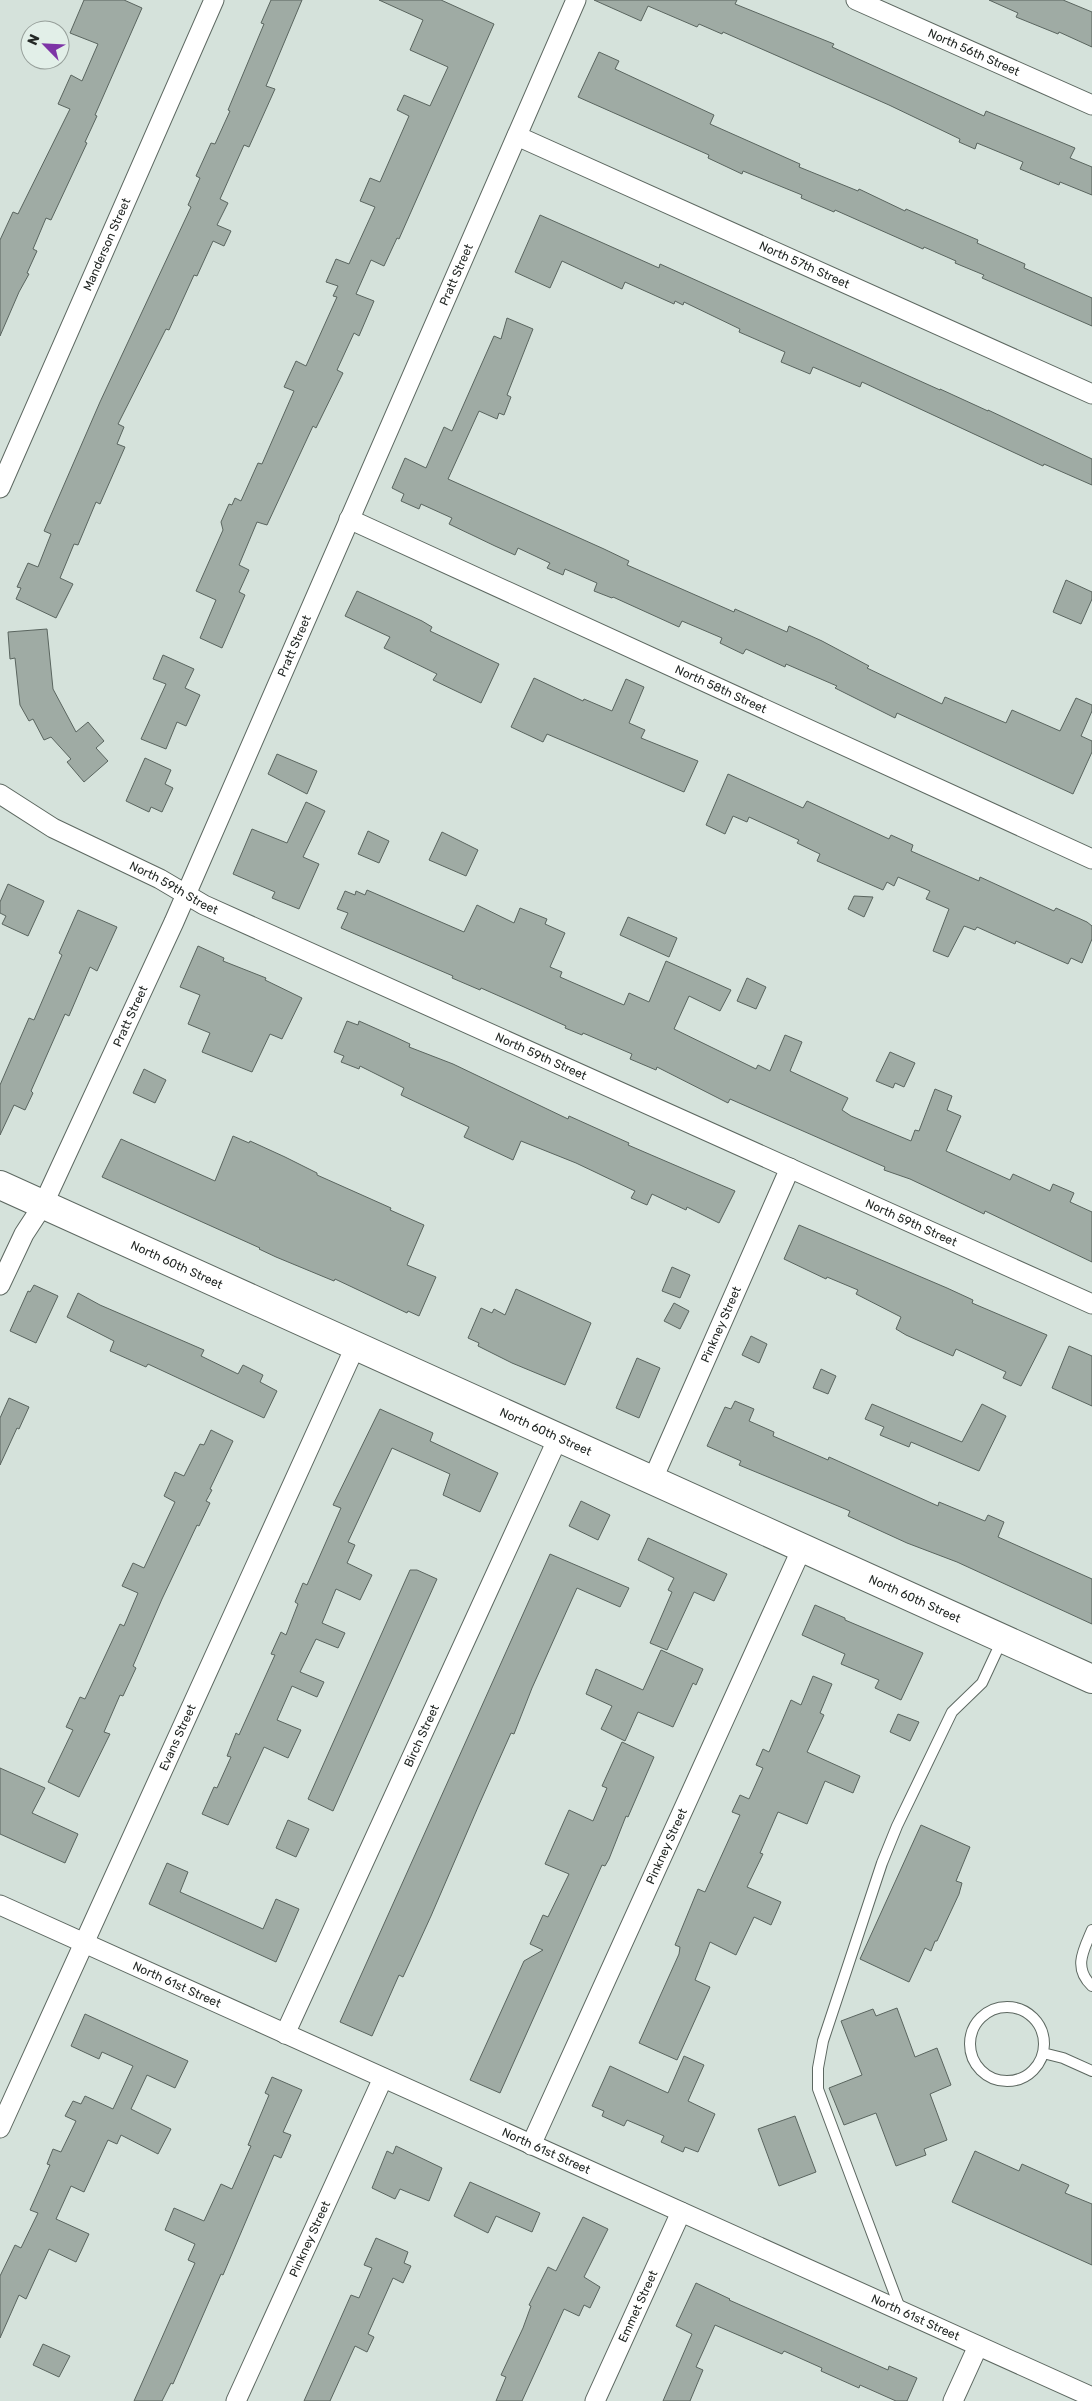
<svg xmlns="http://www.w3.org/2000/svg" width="1092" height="2401" font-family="Rubik,sans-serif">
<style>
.building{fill:#9faba4;stroke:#5a655f}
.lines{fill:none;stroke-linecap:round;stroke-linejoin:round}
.service-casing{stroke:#5d6861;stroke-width:12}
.minor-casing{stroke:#5d6861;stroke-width:21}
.secondary-casing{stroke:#5d6861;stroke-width:30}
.service{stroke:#fff;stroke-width:10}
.minor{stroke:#fff;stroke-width:19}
.secondary{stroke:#fff;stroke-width:28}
.labels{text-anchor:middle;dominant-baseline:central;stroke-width:4.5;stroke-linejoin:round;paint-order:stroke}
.street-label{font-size:12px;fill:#232825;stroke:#e2efe8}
</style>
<rect width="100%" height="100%" fill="#d5e2db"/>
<path class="building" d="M84 0H124L142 8 95 115 97 116 85 142 87 143 51 220 46 218 33 249 37 251 27 273 29 274 19 292 0 336V240L13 212 18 214 70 109 58 104 71 75 82 81 98 44 70 33Z
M271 0H302L266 86 275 89 249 147 244 145 220 199 228 203 217 225 231 231 224 246 213 241 197 276 194 275 169 330 166 329 118 424 124 427 117 444 125 447 100 504 96 502 78 545 74 544 60 578 73 584 56 618 16 599 21 588 17 587 28 563 38 567 51 534 44 531 100 402 191 207 188 205 200 178 196 176 211 143 215 144 230 111 228 110 264 24 261 23Z
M379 0H441L494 24 399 239 397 238 384 266 371 260 356 294 374 301 359 336 354 333 337 370 343 373 316 428 313 426 267 525 257 522 239 565 249 570 239 592 245 595 222 648 200 638 216 600 196 591 223 530 221 522 229 504 232 505 235 498 241 501 258 463 262 464 294 391 284 387 296 361 306 366 337 297 333 296 338 286 326 282 336 259 349 264 375 207 360 201 370 178 380 182 409 116 397 110 404 95 430 106 448 67 410 50 423 20Z
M594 0H737L735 4 834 44 832 47 984 116 986 111 1075 148 1070 158 1092 167V195L1060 182 1059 185 1020 169 1023 162 977 143 975 149 959 142 960 139 889 105 723 32 722 34 699 24 697 27 648 6 641 21Z
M989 0H1063L1092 12V47L1059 32 1058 34 1016 17 1018 13Z
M599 52 619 61 615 69 714 115 710 124 800 164 799 167 858 191 859 189 905 211 906 209 978 240 977 243 1025 264 1024 268 1092 298V326L982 278 984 275 955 263 956 261 924 247 923 249 835 210 834 212 801 198 802 195 743 171 742 174 708 158 709 155 578 97Z
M540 215 659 268 660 264 940 390V389L988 411V410L1092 459V485L1044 464 1043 466 862 382 860 387 813 367 810 374 781 362 785 352 739 332 740 329 684 302 683 305 675 301 674 304 625 282 622 289 562 261 550 288 515 272Z
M507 318 533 329 507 395 511 397 504 415 499 413 497 419 479 411 448 479 604 549 629 561 627 565 734 612 735 609 787 632 789 626 822 641 869 666 867 668 942 704 945 697 1006 723 1012 710 1060 731 1076 698 1092 705V711L1081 736 1092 741V752L1073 794 897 713 895 718 835 688 837 686 786 664 785 667 746 649 743 654 720 643 722 638 682 621 679 627 613 597 612 598 594 591 597 583 565 569 563 575 547 568 550 563 518 548 515 555 495 546 449 524 452 518 421 504 419 509 401 501 404 494 392 488 405 458 426 468 444 427 452 431 494 336 501 339Z
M1066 580 1092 592V599L1081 624 1053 612Z
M357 591 422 621 432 627 430 631 499 664 481 703 433 680 437 674 384 648 390 637 345 616Z
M47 629 53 689 76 732 88 722 104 741 96 748 108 761 84 782 67 762 71 759 51 737 44 740 33 719 29 721 20 705 15 658 10 659 8 632Z
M163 655 194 669 185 688 200 695 186 726 177 722 166 749 141 739 166 684 153 679Z
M534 678 583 701 584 699 612 711 626 679 644 687 629 723 645 730 641 738 698 761 684 792 547 734 543 742 511 727Z
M277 754 317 771 307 794 268 774Z
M145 758 171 770 165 784 173 788 162 812 151 807 149 812 126 801Z
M728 774 803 808 807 801 889 839 891 835 913 845 911 851 979 881 980 877 1054 911 1056 908 1087 922 1092 926V939L1082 963 1071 958 1068 964 1016 941 1015 944 977 927 975 930 964 926 948 957 933 951 949 909 926 899 930 891 898 877 894 886 887 882 883 890 817 861 820 854 797 843 799 840 749 817 747 822 733 816 725 834 706 825Z
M306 802 325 811 303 857 319 864 299 909 272 898 275 892 233 874 252 829 287 843Z
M368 831 389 841 379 863 358 854Z
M442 832 478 850 466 876 429 860Z
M8 884 44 901 28 936 2 924 6 916 0 913V902Z
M367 890 464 932 477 905 514 923 520 908 547 919 545 924 565 933 550 967 562 972 560 977 624 1005 629 993 649 1002 666 961 709 980 731 990 720 1011 689 996 674 1029 756 1069 758 1065 770 1071 785 1035 802 1042 790 1071 848 1098 842 1110 851 1116 911 1141 915 1130 919 1131 935 1089 952 1096 947 1110 961 1116 946 1151 1010 1180 1013 1174 1050 1191 1053 1184 1074 1193 1070 1202 1092 1212V1262L985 1211 984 1214 910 1179 884 1170 885 1167 730 1099 728 1103 657 1067 656 1070 630 1059 632 1054 583 1033 582 1035 565 1028 566 1026 524 1007 481 988 480 990 452 978 453 976 341 928 348 913 337 909 345 891 355 895 356 891 365 895Z
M854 896 873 897 864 917 848 909Z
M78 910 117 927 97 971 90 967 69 1016 65 1014 31 1091 33 1093 25 1110 14 1105 0 1135V1085L29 1018 34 1020 62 955 59 953Z
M628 917 677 938 669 957 620 935Z
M198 946 224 958 223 961 266 978 265 980 302 998 282 1039 270 1034 252 1072 202 1052 210 1033 188 1024 200 995 180 987Z
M747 978 766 987 756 1009 737 1001Z
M347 1021 358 1025 359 1021 395 1037 410 1044 409 1047 453 1064 568 1119 569 1116 629 1143 628 1145 735 1191 719 1223 687 1207 686 1210 652 1194 647 1205 631 1198 635 1191 576 1163 521 1141 513 1160 464 1137 469 1127 401 1095 404 1088 360 1066 359 1069 341 1062 344 1056 334 1052Z
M890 1052 915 1063 904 1087 895 1083 893 1088 876 1081Z
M144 1069 166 1080 155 1103 133 1093Z
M233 1136 249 1143 250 1141 285 1157 317 1173V1175L391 1208 390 1210 424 1225 407 1265 436 1277 419 1316 408 1311 407 1313 335 1279 334 1281 276 1257 259 1249 260 1248 102 1177 121 1139 215 1181Z
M799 1225 947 1288 973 1300 972 1303 1047 1335 1021 1386 1003 1378 1006 1372 956 1349 953 1356 906 1335 896 1329 901 1317 856 1294 858 1290 827 1277 826 1279 784 1259Z
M672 1267 690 1275 680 1298 662 1291Z
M34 1285 58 1296 36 1343 10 1331 28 1291 30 1292Z
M516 1289 591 1323 565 1385 512 1363 478 1346 479 1343 468 1338 481 1308 492 1313 494 1309 505 1315Z
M78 1293 100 1305 204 1350 201 1356 238 1374 243 1365 263 1375 260 1382 277 1391 264 1418 148 1364 146 1367 110 1351 114 1341 67 1317Z
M674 1303 689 1311 680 1329 664 1321Z
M751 1336 767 1344 759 1363 742 1355Z
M1069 1346 1092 1356V1406L1052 1388Z
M637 1358 660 1368 639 1418 616 1408Z
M821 1369 836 1376 828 1394 813 1388Z
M9 1398 29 1407 19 1429 17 1428 0 1465V1418Z
M735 1401 754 1409 749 1421 774 1432 773 1436 828 1460 829 1457 938 1506 939 1502 985 1521 988 1515 1004 1522 998 1537 1092 1579V1624L957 1562 907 1543 848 1516 850 1511 739 1465 741 1461 707 1446 725 1407 731 1409Z
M872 1404 962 1442 982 1404 1006 1416 979 1471 911 1442 909 1447 880 1435 884 1427 865 1419Z
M380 1409 433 1433 430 1441 498 1473 480 1512 443 1495 450 1474 392 1448 348 1542 355 1545 347 1563 372 1575 360 1600 336 1589 322 1623 345 1633 338 1648 316 1639 300 1672 324 1682 317 1697 292 1686 277 1720 301 1730 288 1758 264 1747 228 1825 202 1814 214 1787 217 1788 231 1757 227 1756 236 1733 239 1735 275 1655 271 1654 281 1632 286 1635 298 1604 295 1602 303 1583 307 1585 341 1508 333 1505Z
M211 1430 233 1441 210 1489 212 1490 206 1501 210 1503 199 1526 197 1525 162 1599 133 1666 136 1668 123 1696 120 1695 104 1732 110 1734 79 1797 48 1782 73 1730 66 1727 80 1697 85 1699 120 1624 124 1626 138 1593 122 1586 133 1563 144 1568 175 1502 164 1496 175 1472 184 1476 200 1444 204 1445Z
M581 1501 610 1515 598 1540 569 1526Z
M648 1538 727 1574 714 1601 694 1592 667 1650 650 1643 672 1592 668 1590 674 1578 638 1560Z
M550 1554 629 1588 620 1607 577 1588 532 1688 514 1734 511 1733 478 1807 431 1916 403 1977 399 1975 372 2036 340 2022Z
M410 1570H417L437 1579 333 1811 308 1799Z
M815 1605 845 1618V1620L923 1653 901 1700 875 1688 879 1680 841 1664 845 1654 802 1635Z
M661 1650 703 1669 696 1685 693 1683 673 1727 638 1712 625 1741 601 1729 612 1706 586 1694 596 1669 643 1690Z
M813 1676 832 1684 820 1713 824 1715 807 1752 860 1776 853 1793 825 1781 807 1824 778 1812 760 1853 763 1854 747 1887 781 1902 771 1925 754 1917 736 1955 710 1942 695 1980 710 1987 677 2060 639 2043 679 1954 680 1947 675 1945 698 1889 705 1892 740 1815 732 1812 740 1795 749 1799 763 1768 756 1765 763 1749 769 1752 791 1700 801 1705Z
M898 1714 919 1722 910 1741 890 1732Z
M622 1742 654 1757 628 1817 626 1816 609 1859 605 1866 602 1865 500 2093 470 2080 524 1961 543 1950 530 1944 543 1915 548 1917 569 1874 545 1864 569 1810 593 1821 607 1788 602 1786Z
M0 1768 45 1788 32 1813 78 1834 65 1863 0 1834Z
M288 1820 309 1829 296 1857 276 1848Z
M921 1825 970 1847 956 1881 962 1883 959 1894 937 1941H935L931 1951 925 1948 909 1982 860 1959Z
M167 1863 188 1872 180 1892 263 1929 276 1899 299 1909 276 1962 149 1904Z
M897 2008 915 2057 937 2048 951 2085 930 2094 947 2140 924 2149 926 2155 896 2166 876 2113 844 2125 829 2088 862 2075 841 2021 873 2009 876 2016Z
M85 2014 188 2061 175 2088 147 2075 131 2109 171 2129 158 2154 121 2135 117 2144 108 2140 84 2192 71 2186 56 2219 89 2234 76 2262 49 2249 26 2299 19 2295 0 2338V2276L15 2245 21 2248 38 2213 30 2210 50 2165 47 2164 53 2149 61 2152 76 2121 65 2116 73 2101 81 2104 85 2096 113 2109 133 2066 102 2052 99 2059 71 2046Z
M684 2056 704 2065 688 2101 715 2114 698 2152 685 2147 683 2152 661 2142 664 2136 627 2120 624 2126 602 2116 604 2111 592 2106 610 2066 668 2093Z
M272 2077 302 2090 283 2132 291 2135 281 2158 274 2155 223 2275 221 2274 173 2384 171 2383 162 2401H134L195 2263 188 2260 195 2244 165 2230 174 2208 204 2221 221 2184 232 2189 251 2146 248 2145 269 2095 265 2093Z
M795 2116 816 2172 779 2186 758 2129Z
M396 2146 442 2168 429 2201 400 2189 395 2199 372 2188 387 2151 393 2154Z
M975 2151 1019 2171 1022 2164 1069 2185 1065 2193 1092 2204V2265L952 2202Z
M470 2182 540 2213 532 2232 496 2216 488 2233 454 2216Z
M583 2217 608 2229 584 2277 600 2287 590 2308 584 2305 579 2316 564 2309 522 2401H496L506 2377 501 2375 523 2328 531 2306 529 2305 548 2267 556 2271Z
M376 2238 408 2252 404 2263 411 2266 403 2283 393 2278 368 2334 374 2337 367 2352 355 2346 330 2401H304L351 2295 359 2298 372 2268 364 2265Z
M696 2283 730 2299 729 2300 888 2370 889 2366 917 2378 907 2401H896L860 2385 859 2388 821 2371 822 2368 784 2351 782 2354 715 2325 696 2367 703 2370 690 2401H663L692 2334 676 2326Z
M43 2344 70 2356 59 2377 33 2365Z"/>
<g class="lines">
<defs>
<path id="service" d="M1092 1930C1083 1951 1073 1968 1092 1986
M970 2044a37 37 0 1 1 74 0a37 37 0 1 1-74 0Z
M1043 2053 1063 2058 1092 2071
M901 2311 818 2089V2068L823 2041 882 1863 897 1826 952 1712 982 1683 1002 1640"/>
<g id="minor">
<path id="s1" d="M856 0 1092 105"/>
<path id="s2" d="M517 136 1092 394"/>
<path id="s3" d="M0 488 214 0"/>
<path id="s4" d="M349 519 1092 859"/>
<path id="s5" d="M0 794 53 828 160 879 204 905 1092 1304"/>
<path id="s6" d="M0 1285 24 1234 43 1205 174 922 576 0"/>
<path id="s7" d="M652 1481 790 1168"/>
<path id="s8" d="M0 1905 1092 2397"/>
<path id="s9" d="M285 2034 558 1438"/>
<path id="s10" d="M0 2128 355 1347"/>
<path id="s11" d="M531 2145 802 1548"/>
<path id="s12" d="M236 2401 383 2078"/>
<path id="s13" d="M595 2401 681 2212"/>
<path d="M953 2401 978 2346"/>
</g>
<g id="secondary">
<path id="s14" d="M0 1185 1092 1679"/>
</g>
</defs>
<use href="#service" class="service-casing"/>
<use href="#minor" class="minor-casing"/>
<use href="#secondary" class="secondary-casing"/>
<use href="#service" class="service"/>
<use href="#minor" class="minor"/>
<use href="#secondary" class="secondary"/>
</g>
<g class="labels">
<g class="street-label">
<text stroke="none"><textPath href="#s1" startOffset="129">North 56th Street</textPath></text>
<text stroke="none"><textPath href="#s3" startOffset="266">Manderson Street</textPath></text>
<text stroke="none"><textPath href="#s2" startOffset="315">North 57th Street</textPath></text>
<text stroke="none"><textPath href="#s6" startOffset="1109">Pratt Street</textPath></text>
<text stroke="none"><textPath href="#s6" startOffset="704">Pratt Street</textPath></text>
<text stroke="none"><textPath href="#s4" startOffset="409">North 58th Street</textPath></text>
<text stroke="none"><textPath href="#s5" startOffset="198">North 59th Street</textPath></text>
<text stroke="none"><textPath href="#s6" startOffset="299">Pratt Street</textPath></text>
<text stroke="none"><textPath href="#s5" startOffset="602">North 59th Street</textPath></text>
<text stroke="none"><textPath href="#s5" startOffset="1008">North 59th Street</textPath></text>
<text stroke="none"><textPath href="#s14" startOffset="194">North 60th Street</textPath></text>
<text stroke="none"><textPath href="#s7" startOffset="171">Pinkney Street</textPath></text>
<text stroke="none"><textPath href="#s14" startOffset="599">North 60th Street</textPath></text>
<text stroke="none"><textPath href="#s14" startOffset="1004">North 60th Street</textPath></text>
<text stroke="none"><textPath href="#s9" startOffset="328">Birch Street</textPath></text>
<text stroke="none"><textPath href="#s10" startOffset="429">Evans Street</textPath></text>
<text stroke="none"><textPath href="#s11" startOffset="328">Pinkney Street</textPath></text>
<text stroke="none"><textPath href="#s8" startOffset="194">North 61st Street</textPath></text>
<text stroke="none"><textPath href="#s8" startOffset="599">North 61st Street</textPath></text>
<text stroke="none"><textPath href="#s12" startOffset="178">Pinkney Street</textPath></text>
<text stroke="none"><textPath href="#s13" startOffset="104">Emmet Street</textPath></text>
<text stroke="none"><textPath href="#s8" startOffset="1004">North 61st Street</textPath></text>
</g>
</g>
<g transform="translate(45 45) rotate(294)"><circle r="24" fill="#e2efe8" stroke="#969f9a"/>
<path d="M0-4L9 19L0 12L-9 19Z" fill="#7d34a6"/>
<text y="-8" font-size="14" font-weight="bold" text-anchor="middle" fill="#232825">N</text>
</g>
</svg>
